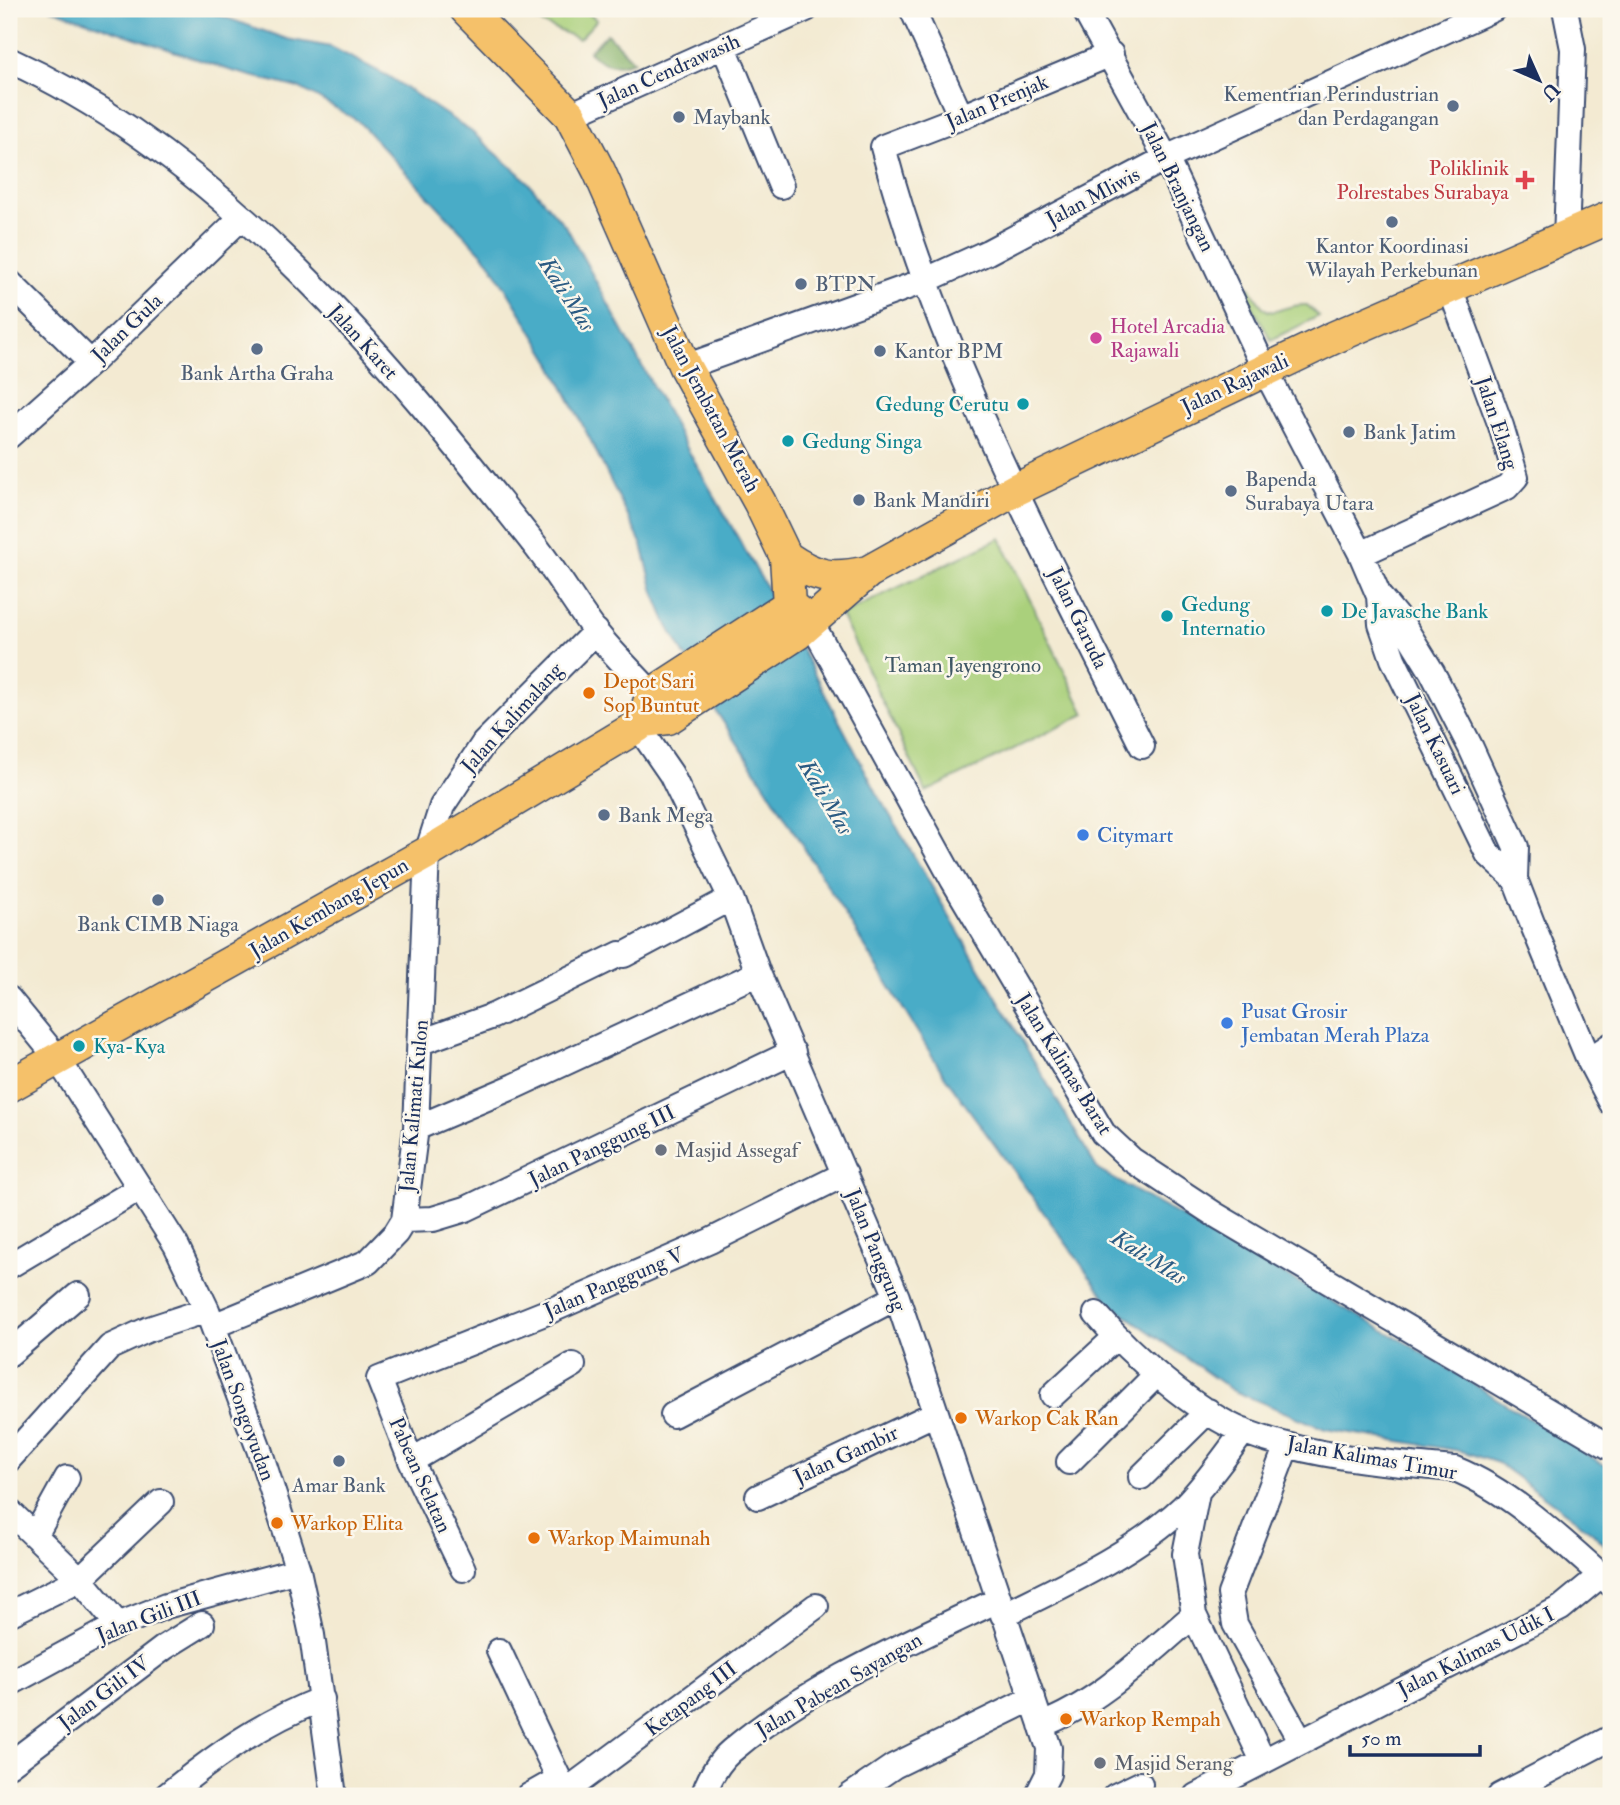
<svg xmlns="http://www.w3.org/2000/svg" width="1620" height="1805" font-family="'IM FELL Double Pica',serif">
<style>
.green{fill:#aad07b;stroke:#62806c;stroke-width:2}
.forest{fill:#87b26b;stroke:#517064;stroke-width:2}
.water{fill:#48acc7;stroke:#326e92;stroke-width:2}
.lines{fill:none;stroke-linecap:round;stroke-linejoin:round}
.minor-casing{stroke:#3b4b6f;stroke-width:28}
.major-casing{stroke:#3b4b6f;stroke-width:35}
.minor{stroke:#fff;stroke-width:24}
.major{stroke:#f5c16b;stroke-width:32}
.service-dot{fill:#5c6f8a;stroke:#fbf7ec;stroke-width:2.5}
.health-dot{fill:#e0444e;stroke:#fbf7ec;stroke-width:2.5}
.hotel-dot{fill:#d1479c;stroke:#fbf7ec;stroke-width:2.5}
.culture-dot{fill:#0f9aa8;stroke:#fbf7ec;stroke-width:2.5}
.food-dot{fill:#e8710a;stroke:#fbf7ec;stroke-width:2.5}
.shop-dot{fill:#3f7fe0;stroke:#fbf7ec;stroke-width:2.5}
.worship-dot{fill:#6b7280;stroke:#fbf7ec;stroke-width:2.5}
.labels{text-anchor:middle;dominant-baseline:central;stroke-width:5;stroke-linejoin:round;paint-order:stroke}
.street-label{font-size:21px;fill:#1b2f5e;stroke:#fbf7ec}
.service-label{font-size:21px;fill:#4e5e75;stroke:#fbf7ec;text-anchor:start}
.health-label{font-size:21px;fill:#be3a42;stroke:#fbf7ec;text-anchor:end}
.hotel-label{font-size:21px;fill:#b23c85;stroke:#fbf7ec;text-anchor:start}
.culture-label{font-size:21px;fill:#0d838f;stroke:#fbf7ec;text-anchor:start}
.park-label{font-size:21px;fill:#3f5765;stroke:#fbf7ec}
.food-label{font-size:21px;fill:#c56008;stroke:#fbf7ec;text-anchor:start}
.shop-label{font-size:21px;fill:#366cbe;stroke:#fbf7ec;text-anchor:start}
.worship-label{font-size:21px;fill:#5b616d;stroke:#fbf7ec;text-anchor:start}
.water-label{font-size:23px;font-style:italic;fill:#2b5b83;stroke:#fbf7ec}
</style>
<rect width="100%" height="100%" fill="#fbf7ec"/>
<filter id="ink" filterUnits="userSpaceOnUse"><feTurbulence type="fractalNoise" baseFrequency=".0143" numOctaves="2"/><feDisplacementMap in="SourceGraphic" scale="14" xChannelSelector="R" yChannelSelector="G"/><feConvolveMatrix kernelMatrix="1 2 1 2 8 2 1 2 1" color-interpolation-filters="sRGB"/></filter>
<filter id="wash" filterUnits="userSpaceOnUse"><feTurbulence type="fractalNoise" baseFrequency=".00686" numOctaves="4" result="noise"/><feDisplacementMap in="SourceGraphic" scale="28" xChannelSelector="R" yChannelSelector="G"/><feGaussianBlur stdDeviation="1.57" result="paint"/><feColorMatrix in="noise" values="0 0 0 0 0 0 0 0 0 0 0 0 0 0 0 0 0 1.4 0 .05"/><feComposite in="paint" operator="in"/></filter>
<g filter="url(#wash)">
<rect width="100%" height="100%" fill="#f3ead2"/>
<path class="green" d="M522 9H582L597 20 579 39 534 20Z
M1250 287C1272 330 1274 303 1307 305L1319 316 1271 340 1244 291Z
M1000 538 1085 714 926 792 841 615Z"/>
<path class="forest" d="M607 34 634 61C615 68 603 66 589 51Z"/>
<path class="water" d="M51 9H201L287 39 331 47 388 76 472 132 525 179 567 228 680 436 802 650 877 793 1098 1170 1405 1342 1611 1469V1551L1592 1532 1498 1463 1461 1451 1325 1429 1232 1390 1110 1304 944 1075 767 788 714 708 667 624 654 592 642 545 595 449 549 359 489 261 358 121 302 89 232 71Z"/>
</g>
<g filter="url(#ink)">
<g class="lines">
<defs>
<path id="minor" d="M912 9 961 117
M1084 9 1166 158 1265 370 1361 554 1379 596 1403 625 1432 672 1471 748 1516 847 1515 879 1534 928 1589 1060 1611 1102
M1565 9 1573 49 1566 239
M724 47 781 186
M1111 54 961 117 883 147C939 358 1045 551 1142 746
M9 60C225 158 390 362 534 544 556 572 574 603 595 631 612 653 633 673 652 694
M570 115 806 9
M9 282 91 363
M685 367 924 281 988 252 1166 158 1493 9
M9 436 91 363 242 217
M1361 554 1507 487 1516 477 1501 426 1449 285
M1379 596 1381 624 1393 659 1488 854 1515 879
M811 622 953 880 1103 1133 1132 1160 1214 1214 1611 1448
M638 726 671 774 731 898 758 973 897 1297 1049 1748 1048 1774 1037 1796
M9 999 58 1059 176 1245 207 1310 259 1449 298 1570 312 1635 334 1796
M421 1042 493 1016 620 954 624 955 731 898
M1589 1060 1611 1045
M416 1128 515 1086 758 973
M404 1220 433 1219 466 1209 793 1052
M9 1266 138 1189
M1096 1314C1131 1355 1195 1412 1245 1432 1311 1457 1385 1463 1455 1469 1514 1493 1563 1542 1611 1584
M213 1326 368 1262 396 1233 404 1220 416 1128 427 853 442 806 484 743 596 631
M9 1354 78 1295
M1053 1395 1116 1337
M673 1415 897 1297
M1287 1445 1230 1594 1235 1624 1301 1742
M9 1459 110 1347 149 1329 207 1310
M411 1461 573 1365
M1069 1462 1157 1374
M1141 1477 1208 1411
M1197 1493 1185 1554 1194 1615 1263 1761
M758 1497 934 1414
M9 1511 80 1579 118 1625
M36 1534 67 1478
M463 1569 411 1461 379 1379 552 1310 710 1241 845 1174
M9 1614 80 1579 161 1502
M1003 1615C1064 1585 1133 1554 1183 1507 1206 1484 1224 1457 1244 1431
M499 1651 567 1796
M9 1684 118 1625 166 1606 298 1570
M1041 1725C1098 1704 1148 1654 1194 1615
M9 1765 165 1647 202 1624
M565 1792 816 1606
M166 1796C215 1756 262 1722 322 1699
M529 1796 559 1779
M703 1796C709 1779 717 1763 731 1751 806 1687 910 1642 998 1600
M850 1796 894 1766 1033 1698
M1115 1796 1140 1784
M1196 1796 1561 1608 1601 1575
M1500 1796 1611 1738"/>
<path id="major" d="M466 9 570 115 599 171 685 367 760 503 786 557 789 605 804 617
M786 557C817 578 831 580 868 572
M643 721 668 718 798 633 868 572 1015 490 1333 338 1611 217
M9 1086 427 853 638 726 643 721 652 694 789 605"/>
</defs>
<use href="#minor" class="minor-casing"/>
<use href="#major" class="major-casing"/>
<use href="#minor" class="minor"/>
<use href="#major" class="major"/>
</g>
</g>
<g class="service-dot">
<circle cx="1453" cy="106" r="7"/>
<circle cx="679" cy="117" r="7"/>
<circle cx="1392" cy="222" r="7"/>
<circle cx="801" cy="284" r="7"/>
<circle cx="257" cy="349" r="7"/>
<circle cx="880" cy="351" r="7"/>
<circle cx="1349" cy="432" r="7"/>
<circle cx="1231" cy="491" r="7"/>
<circle cx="859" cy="500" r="7"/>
<circle cx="604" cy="815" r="7"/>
<circle cx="158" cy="900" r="7"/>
<circle cx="339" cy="1461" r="7"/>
</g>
<path class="health-dot" d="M1521.5 169.5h7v7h7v7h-7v7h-7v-7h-7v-7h7z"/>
<circle class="hotel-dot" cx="1096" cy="338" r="7"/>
<g class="culture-dot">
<circle cx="1023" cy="404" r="7"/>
<circle cx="788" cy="441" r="7"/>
<circle cx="1327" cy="611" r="7"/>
<circle cx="1167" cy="616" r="7"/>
<circle cx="79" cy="1046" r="7"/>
</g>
<g class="food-dot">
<circle cx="589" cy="693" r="7"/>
<circle cx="961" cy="1418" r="7"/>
<circle cx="277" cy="1523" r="7"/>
<circle cx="534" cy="1538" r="7"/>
<circle cx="1066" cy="1719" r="7"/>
</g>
<g class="shop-dot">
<circle cx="1083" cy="835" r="7"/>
<circle cx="1227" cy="1023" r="7"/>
</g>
<g class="worship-dot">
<circle cx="661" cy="1150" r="7"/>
<circle cx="1100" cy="1763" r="7"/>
</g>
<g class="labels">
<g class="street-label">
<text transform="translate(669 71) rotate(-24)">Jalan Cendrawasih</text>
<text transform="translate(997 102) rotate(-23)">Jalan Prenjak</text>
<text transform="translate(1178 187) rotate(64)">Jalan Branjangan</text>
<text transform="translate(1093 197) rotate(-28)">Jalan Mliwis</text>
<text transform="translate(127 328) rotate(-44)">Jalan Gula</text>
<text transform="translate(363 342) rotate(48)">Jalan Karet</text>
<text transform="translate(1235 384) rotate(-25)">Jalan Rajawali</text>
<text transform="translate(711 409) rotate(62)">Jalan Jembatan Merah</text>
<text transform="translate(1497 423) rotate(72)">Jalan Elang</text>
<text transform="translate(1078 618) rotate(64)">Jalan Garuda</text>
<text transform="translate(512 718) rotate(-48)">Jalan Kalimalang</text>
<text transform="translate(1435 744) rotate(64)">Jalan Kasuari</text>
<text transform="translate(329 908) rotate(-30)">Jalan Kembang Jepun</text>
<text transform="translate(1064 1064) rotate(58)">Jalan Kalimas Barat</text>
<text transform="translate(414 1106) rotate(-85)">Jalan Kalimati Kulon</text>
<text transform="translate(602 1146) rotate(-26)">Jalan Panggung III</text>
<text transform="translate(876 1250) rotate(68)">Jalan Panggung</text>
<text transform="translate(614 1283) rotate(-23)">Jalan Panggung V</text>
<text transform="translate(243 1410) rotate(70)">Jalan Songoyudan</text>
<text transform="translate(846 1455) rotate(-25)">Jalan Gambir</text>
<text transform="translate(1372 1458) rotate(10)">Jalan Kalimas Timur</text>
<text transform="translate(420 1475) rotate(66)">Pabean Selatan</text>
<text transform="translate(149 1617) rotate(-21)">Jalan Gili III</text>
<text transform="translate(1476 1652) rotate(-27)">Jalan Kalimas Udik I</text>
<text transform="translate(839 1685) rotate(-30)">Jalan Pabean Sayangan</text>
<text transform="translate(104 1693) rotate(-37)">Jalan Gili IV</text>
<text transform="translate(691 1699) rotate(-37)">Ketapang III</text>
</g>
<g class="service-label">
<text x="1439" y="94" text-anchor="end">Kementrian Perindustrian<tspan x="1439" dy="24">dan Perdagangan</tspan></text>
<text x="693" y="117">Maybank</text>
<text x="1392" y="246" text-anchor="middle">Kantor Koordinasi<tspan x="1392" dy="24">Wilayah Perkebunan</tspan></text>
<text x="815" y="284">BTPN</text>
<text x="894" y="351">Kantor BPM</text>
<text x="257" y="373" text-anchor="middle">Bank Artha Graha</text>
<text x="1363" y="432">Bank Jatim</text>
<text x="1245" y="479">Bapenda<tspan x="1245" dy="24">Surabaya Utara</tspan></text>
<text x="873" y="500">Bank Mandiri</text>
<text x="618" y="815">Bank Mega</text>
<text x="158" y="924" text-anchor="middle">Bank CIMB Niaga</text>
<text x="339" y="1485" text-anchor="middle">Amar Bank</text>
</g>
<g class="health-label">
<text x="1509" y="168">Poliklinik<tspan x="1509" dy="24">Polrestabes Surabaya</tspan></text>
</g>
<g class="hotel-label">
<text x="1110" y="326">Hotel Arcadia<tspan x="1110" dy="24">Rajawali</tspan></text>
</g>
<g class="culture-label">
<text x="1009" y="404" text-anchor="end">Gedung Cerutu</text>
<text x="802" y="441">Gedung Singa</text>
<text x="1181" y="604">Gedung<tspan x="1181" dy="24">Internatio</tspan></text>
<text x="1341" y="611">De Javasche Bank</text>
<text x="93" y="1046">Kya-Kya</text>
</g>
<g class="park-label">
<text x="963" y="665">Taman Jayengrono</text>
</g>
<g class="food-label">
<text x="603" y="681">Depot Sari<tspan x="603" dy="24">Sop Buntut</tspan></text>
<text x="975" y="1418">Warkop Cak Ran</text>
<text x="291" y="1523">Warkop Elita</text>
<text x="548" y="1538">Warkop Maimunah</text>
<text x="1080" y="1719">Warkop Rempah</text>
</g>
<g class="shop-label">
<text x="1097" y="835">Citymart</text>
<text x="1241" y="1011">Pusat Grosir<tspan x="1241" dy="24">Jembatan Merah Plaza</tspan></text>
</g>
<g class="worship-label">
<text x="675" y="1150">Masjid Assegaf</text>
<text x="1114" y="1763">Masjid Serang</text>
</g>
<g class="water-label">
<text transform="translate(567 294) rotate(57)">Kali Mas</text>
<text transform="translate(826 797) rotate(59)">Kali Mas</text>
<text transform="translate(1149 1257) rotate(32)">Kali Mas</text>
</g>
</g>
<rect width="1620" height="1805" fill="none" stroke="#fbf7ec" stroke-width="35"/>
<g transform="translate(1539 80) rotate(135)" stroke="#fbf7ec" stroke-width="5" paint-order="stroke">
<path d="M0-5L12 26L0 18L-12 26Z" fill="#1b2f5e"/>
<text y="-10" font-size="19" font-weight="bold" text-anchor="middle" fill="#1b2f5e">U</text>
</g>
<path d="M1350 1745v10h130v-10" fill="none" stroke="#1b2f5e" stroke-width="3.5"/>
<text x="1361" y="1745" font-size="21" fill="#1b2f5e" stroke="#fbf7ec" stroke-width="5" paint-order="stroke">50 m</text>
</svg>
